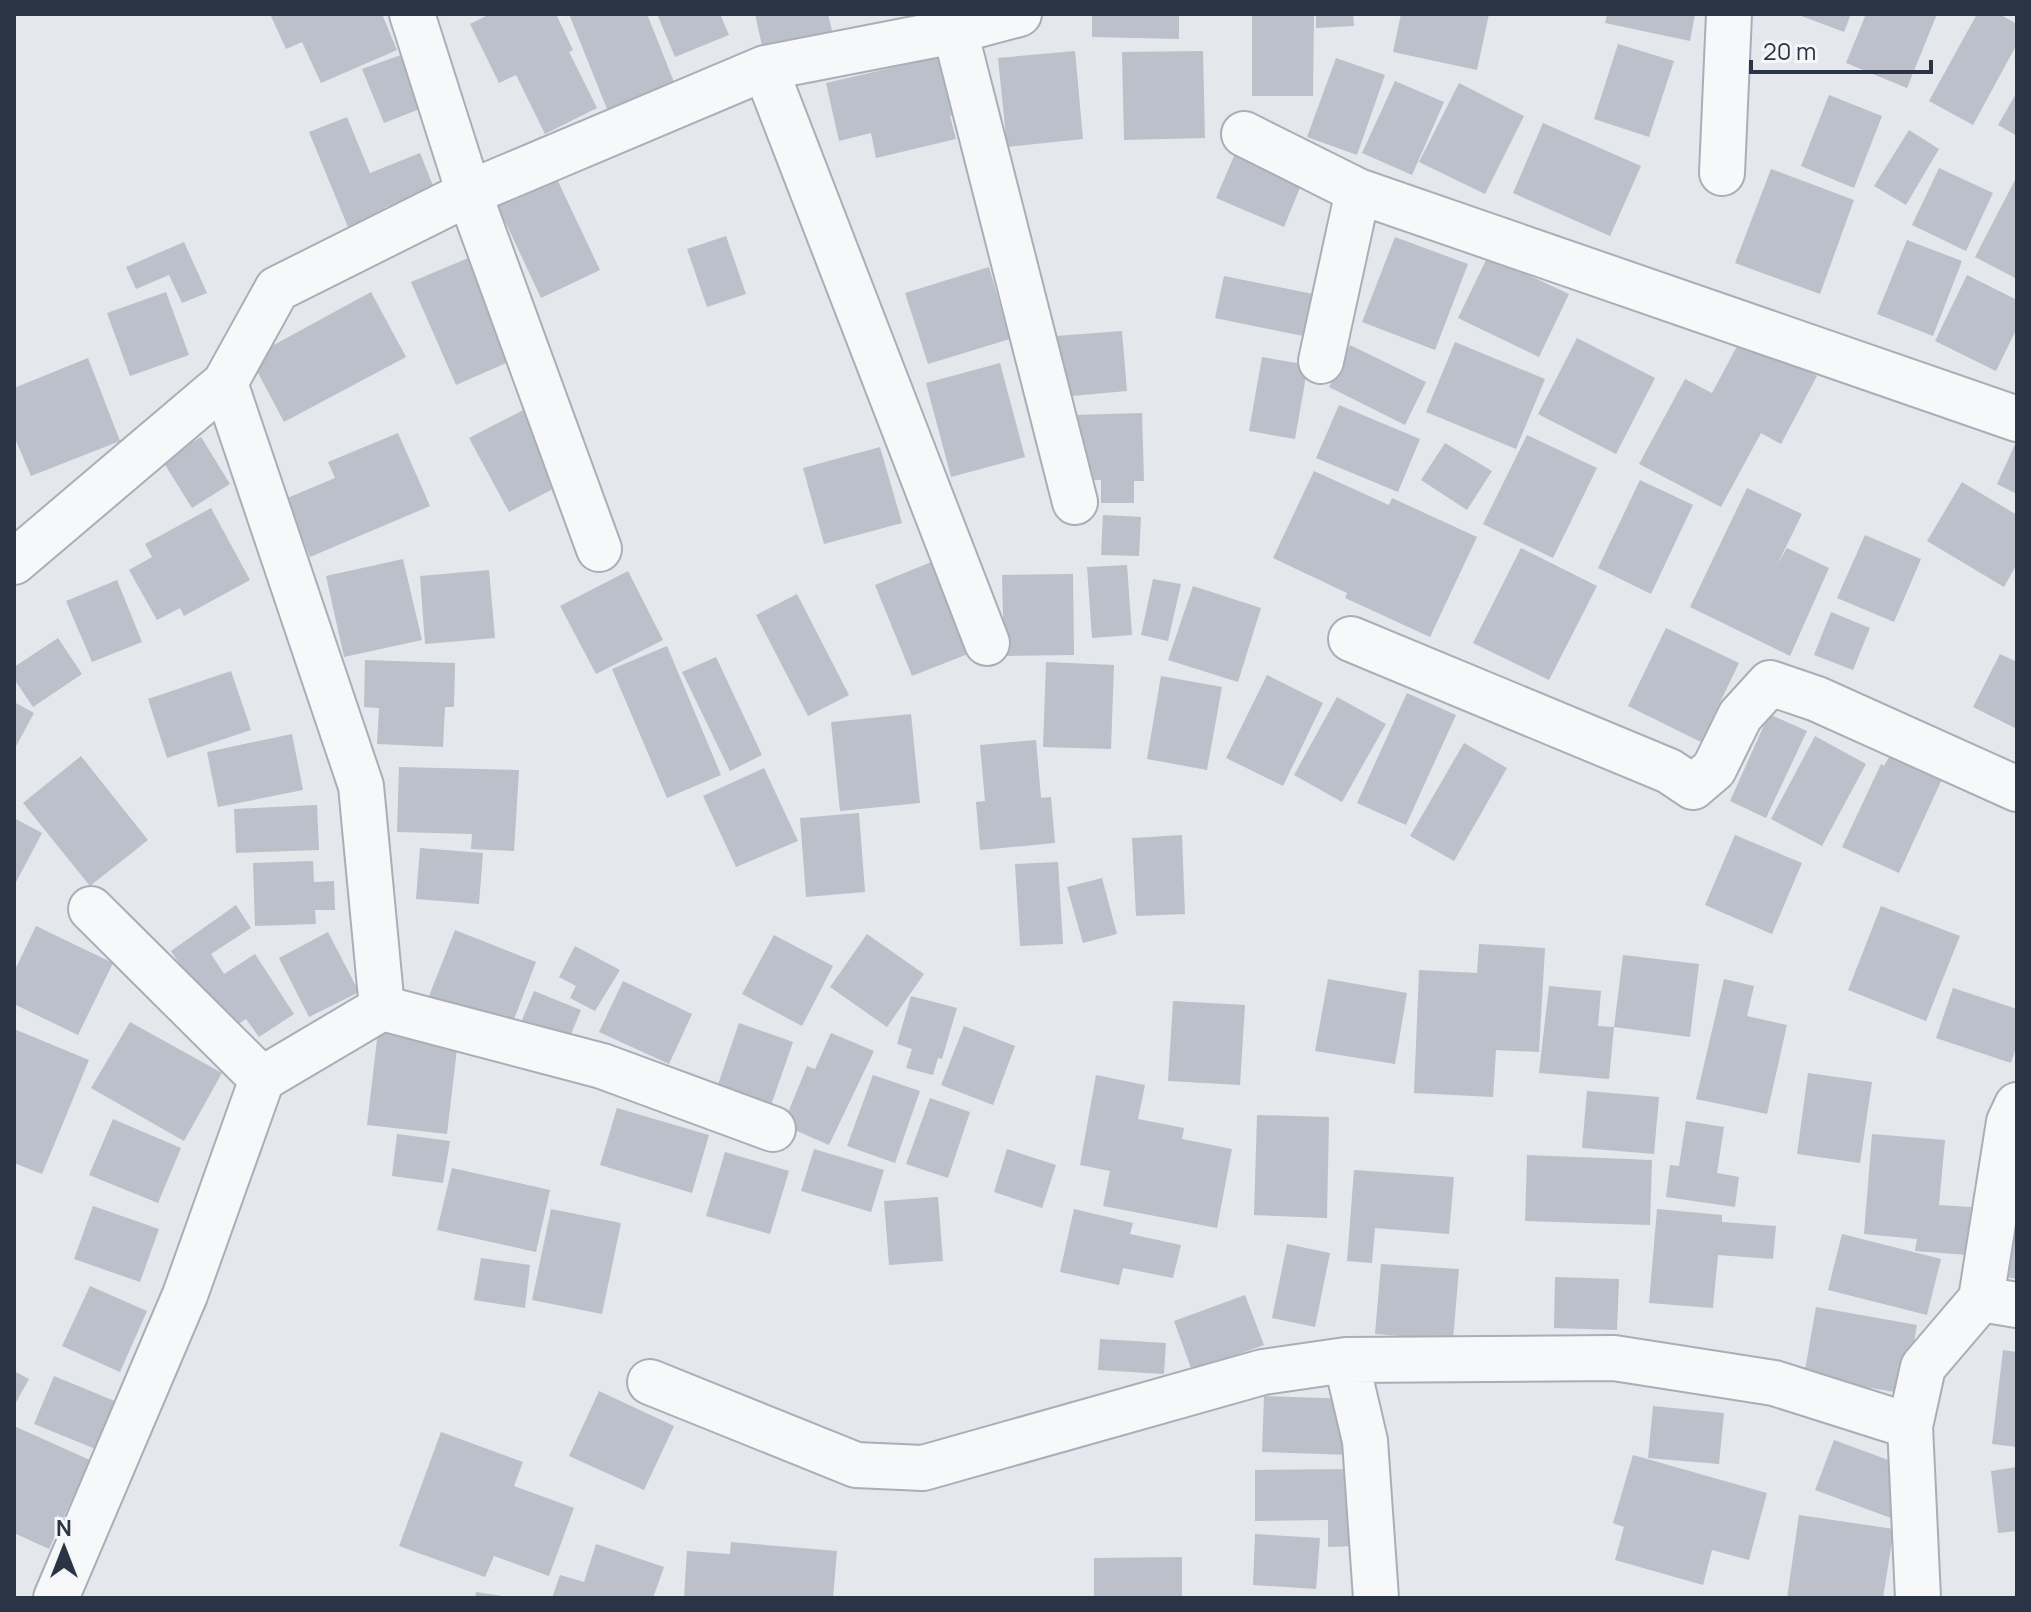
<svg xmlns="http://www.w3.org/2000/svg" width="2031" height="1612" font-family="Manrope,sans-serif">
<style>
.building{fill:#bbc0ca}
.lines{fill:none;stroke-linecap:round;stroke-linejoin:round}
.minor-casing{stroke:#a9aeb7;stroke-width:48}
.minor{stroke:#f7f8fa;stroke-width:44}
</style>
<rect width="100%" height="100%" fill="#e4e7ec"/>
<path class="building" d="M270 14H382L397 50 321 83 302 42 286 49Z
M490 14H556L573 50 569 52 597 108 545 134 516 75 499 83 470 24Z
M569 14H647L674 82 607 109Z
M657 14H720L729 35 675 57Z
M755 14H828L834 39 764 55Z
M1092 14H1179V39L1092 37Z
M1252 14H1314L1313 96H1252Z
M1316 14H1353L1354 26 1316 28Z
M1401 14H1489L1477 70 1393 52Z
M1607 14H1695L1690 41 1605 23Z
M1796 14H1851L1844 32Z
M1866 14H1937L1907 88 1846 63Z
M1977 14H1999L2017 24V44L1973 125 1929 101Z
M1618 44 1674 61 1649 137 1594 119Z
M1075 51 1083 139 1007 147 998 58Z
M1203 51 1205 138 1124 140 1122 52Z
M409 52 430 105 384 123 362 69Z
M947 55 961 114 950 116 956 139 876 158 871 133 839 141 826 83Z
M1336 58 1385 75 1357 155 1307 137Z
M1395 81 1444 102 1412 175 1362 153Z
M1459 83 1524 116 1485 194 1419 162Z
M2017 92V136L1998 125Z
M1829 95 1882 116 1854 188 1801 166Z
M347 117 370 173 420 153 434 188 384 208 387 216 350 232 309 132Z
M1543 123 1641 166 1610 236 1513 193Z
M1909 130 1939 149 1906 205 1874 186Z
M1237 149 1304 178 1284 227 1216 198Z
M1939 168 1993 193 1966 251 1912 225Z
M1771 169 1854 200 1820 294 1735 263Z
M555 175 600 270 541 298 496 202Z
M2017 176V279L1975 257Z
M726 236 746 294 707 307 687 249Z
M1395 237 1468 264 1435 350 1362 322Z
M1907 240 1962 261 1933 336 1877 314Z
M184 242 207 293 182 303 169 275 136 289 126 267Z
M478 254 524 355 456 385 411 282Z
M1488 256 1569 294 1539 357 1458 318Z
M989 267 1010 339 928 364 905 293Z
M1967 275 2017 300V328L1996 371 1935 341Z
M1224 276 1313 294 1303 336 1215 318Z
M166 292 189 355 130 376 107 313Z
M371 292 406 357 284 422 250 358Z
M1122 331 1127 391 1061 397 1056 336Z
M1742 337 1817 376 1781 444 1761 433 1721 507 1639 464 1685 379 1712 393Z
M1577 338 1655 378 1616 454 1538 414Z
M1455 342 1545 379 1516 449 1426 412Z
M1350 345 1426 382 1405 425 1329 387Z
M1262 357 1308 365 1295 439 1249 431Z
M88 358 120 441 31 476 14 436V388Z
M1000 363 1025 457 951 477 926 383Z
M533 405 572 479 509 512 469 438Z
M1339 405 1420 439 1398 492 1316 458Z
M1142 413 1144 481H1134V503H1101V480L1075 481 1074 415Z
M398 433 430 506 310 557 285 499 335 478 328 462Z
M1527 435 1597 468 1553 558 1483 524Z
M201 437 230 484 192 508 162 460Z
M2017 440V494L1997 484Z
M1445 443 1492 471 1467 510 1421 480Z
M880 447 902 523 824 544 803 468Z
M1314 471 1389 505 1392 498 1477 537 1430 637 1345 598 1347 593 1273 558Z
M1640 480 1693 505 1651 594 1598 568Z
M1962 482 2017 515V564L2004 587 1927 541Z
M1747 488 1802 514 1777 565 1787 548 1829 568 1790 656 1690 607Z
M211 508 250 580 184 616 180 608 157 620 129 570 152 557 145 544Z
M1103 515 1141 517 1139 556 1101 555Z
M1865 535 1921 559 1894 622 1837 598Z
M1521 548 1597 586 1549 680 1473 643Z
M941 558 978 650 912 676 875 585Z
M403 559 422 640 344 657 326 576Z
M1127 565 1132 635 1092 638 1087 567Z
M489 570 495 638 425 644 420 576Z
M628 571 663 640 596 674 560 606Z
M1073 574 1074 655 1004 656 1002 575Z
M1153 579 1181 584 1168 641 1141 635Z
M117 580 142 642 92 662 66 601Z
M1193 586 1261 608 1238 682 1168 660Z
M797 594 849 695 808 716 756 615Z
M1831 612 1870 628 1853 670 1814 655Z
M1666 628 1739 663 1701 742 1628 706Z
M58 638 82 674 33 707 14 679V667Z
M667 646 721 775 667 798 612 669Z
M2000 654 2017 662V729L1973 707Z
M716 657 762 755 730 771 682 672Z
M365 660 455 663 454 707H445L443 747 377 744 379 708 364 707Z
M1046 662 1114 665 1111 749 1043 747Z
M231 671 251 730 167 758 148 699Z
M1267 675 1323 703 1283 786 1226 758Z
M1161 676 1222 687 1207 770 1147 759Z
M1407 693 1456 715 1406 825 1357 803Z
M1337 697 1386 724 1342 802 1294 775Z
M14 702 34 713 14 750Z
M911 714 920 803 840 811 831 722Z
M1769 714 1807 731 1766 818 1730 801Z
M292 734 303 790 218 807 207 752Z
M1815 736 1866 764 1822 846 1771 819Z
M1036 740 1041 798 1051 797 1055 843 980 850 976 802 985 801 980 745Z
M1464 743 1507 768 1454 861 1410 836Z
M1891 753 1943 777 1899 873 1842 847 1881 764 1884 766Z
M81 756 148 840 90 886 23 803Z
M399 767 519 770 514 851 471 849 472 834 397 832Z
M764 768 798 841 736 867 703 796Z
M317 805 319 850 236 853 234 809Z
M859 813 865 892 806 897 800 818Z
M14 818 42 833 14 886Z
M1182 835 1185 914 1136 916 1132 838Z
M1735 835 1802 863 1772 934 1705 905Z
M420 848 483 853 479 904 416 899Z
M313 861 314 882 334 881 335 910H315L316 924 255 926 253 863Z
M1058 862 1063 944 1020 946 1015 864Z
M1102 878 1117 934 1083 943 1067 887Z
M236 905 251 928 211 954 224 974 255 954 294 1014 259 1037 246 1019 225 1033 171 951Z
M1881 906 1960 936 1926 1021 1848 990Z
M36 926 113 963 78 1035 14 1004V972Z
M455 930 536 962 511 1027 429 996Z
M328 932 359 992 309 1017 279 958Z
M867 934 924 974 887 1027 830 987Z
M774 935 833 966 802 1026 742 994Z
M1479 944 1545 948 1539 1052 1496 1050 1493 1097 1414 1093 1419 970 1477 973Z
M575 946 620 970 595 1011 570 998 576 986 559 977Z
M1623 955 1699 964 1690 1037 1614 1027 1609 1079 1539 1073 1549 986 1601 991 1598 1026 1614 1027Z
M1328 979 1407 993 1395 1064 1315 1051Z
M1724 979 1754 986 1747 1016 1787 1025 1767 1114 1696 1099Z
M623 981 692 1014 669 1064 599 1032Z
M1953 988 2017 1009V1044L2011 1063 1936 1038Z
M534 991 581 1010 564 1051 517 1032Z
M911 996 957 1008 942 1059 938 1058 933 1075 906 1068 912 1049 897 1044Z
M1173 1001 1245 1005 1240 1085 1168 1081Z
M130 1022 222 1073 184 1141 91 1088Z
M739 1023 793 1042 769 1111 715 1093Z
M964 1026 1015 1046 993 1105 941 1085Z
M14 1029 89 1060 42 1174 14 1163Z
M378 1031 458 1040 447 1134 367 1125Z
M831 1033 874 1051 829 1145 783 1125 807 1066 815 1069Z
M1808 1073 1872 1082 1860 1163 1797 1154Z
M873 1075 920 1091 895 1163 847 1146Z
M1096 1075 1145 1085 1138 1119 1184 1128 1182 1139 1232 1149 1217 1228 1103 1206 1110 1171 1080 1165Z
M1587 1091 1659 1097 1654 1154 1582 1148Z
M930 1098 970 1112 948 1178 906 1164Z
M617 1108 709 1135 692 1193 600 1165Z
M1257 1115 1329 1117 1327 1218 1254 1215Z
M113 1119 181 1148 158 1203 89 1175Z
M1686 1121 1724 1127 1717 1173 1739 1177 1735 1207 1666 1197 1670 1165 1679 1166Z
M397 1134 450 1141 443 1183 392 1176Z
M1872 1134 1945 1140 1939 1205 1971 1207 1967 1255 1915 1251 1917 1239 1864 1234Z
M814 1149 884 1170 871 1212 801 1191Z
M1007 1149 1056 1165 1042 1208 994 1192Z
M725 1152 789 1171 770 1234 706 1216Z
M1527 1155 1652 1160 1650 1225 1525 1221Z
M452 1168 550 1190 536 1252 437 1230Z
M1354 1170 1454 1177 1449 1234 1375 1228 1372 1263 1347 1261Z
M938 1197 943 1261 889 1265 884 1201Z
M2017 1204V1279L2002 1276Z
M93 1206 159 1229 140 1282 74 1259Z
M551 1209 621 1223 602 1314 532 1300Z
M1074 1209 1133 1223 1130 1234 1181 1245 1173 1278 1123 1268 1119 1285 1060 1272Z
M1657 1209 1722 1215V1222L1776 1226 1773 1259 1718 1255 1713 1308 1649 1303Z
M1842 1234 1941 1259 1927 1315 1828 1290Z
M1287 1244 1330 1253 1315 1327 1272 1318Z
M481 1258 530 1265 525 1308 474 1300Z
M1381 1264 1459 1269 1453 1340 1375 1334Z
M1555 1277 1619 1279 1617 1330 1554 1328Z
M90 1286 147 1311 120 1372 62 1346Z
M1245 1295 1264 1345 1192 1371 1174 1321Z
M1816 1307 1917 1325 1905 1394 1804 1376Z
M1100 1339 1166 1343 1164 1374 1098 1370Z
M2003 1350 2017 1352V1447L1992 1444Z
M14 1371 29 1379 14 1406Z
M54 1376 122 1404 103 1452 34 1424Z
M599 1391 674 1426 644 1490 569 1456Z
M1264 1396 1353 1399 1351 1455 1262 1452Z
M1653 1406 1724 1413 1719 1464 1648 1458Z
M14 1426 90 1460 49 1549 14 1533Z
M441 1432 523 1462 514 1486 574 1508 549 1576 494 1556 485 1577 399 1546Z
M1834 1440 1910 1468 1891 1518 1815 1490Z
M1633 1455 1767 1493 1749 1560 1712 1550 1703 1585 1615 1560 1624 1527 1613 1523Z
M2017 1467V1531L1998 1533 1991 1471Z
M1359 1469 1356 1546 1328 1547V1520L1255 1521V1470Z
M1799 1515 1894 1529 1883 1598H1787Z
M1255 1534 1320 1538 1316 1589 1253 1585Z
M731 1542 837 1551 833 1598H684L687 1551 730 1554Z
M596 1544 664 1567 653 1598H552L560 1575 584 1582Z
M1182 1557V1598H1094V1558Z
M476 1592 502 1596V1598H475Z"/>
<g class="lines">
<defs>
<path id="minor" d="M412 14 469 193 599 549
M955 31 1075 502
M765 68 987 643
M1244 134 1358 191 2017 419
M1722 173 1729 14
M1321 361 1358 191
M14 562 225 383 277 289 469 193 765 68 955 31 1019 14
M1351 639 1669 771 1693 787 1714 769 1740 716 1770 683 1817 699 2017 789
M91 909 262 1079
M382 1008 602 1066 773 1129
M1981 1299 2017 1305
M650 1382 856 1465 923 1468 1263 1372 1346 1360
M56 1598 185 1295 262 1079 382 1008 361 786 225 383
M1376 1598 1365 1441 1346 1360 1614 1358 1774 1383 1910 1426
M1918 1598 1910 1426 1923 1367 1981 1299 2009 1122 2017 1105"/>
</defs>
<use href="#minor" class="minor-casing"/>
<use href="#minor" class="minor"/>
</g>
<rect width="2031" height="1612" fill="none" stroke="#2b3445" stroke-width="32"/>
<g transform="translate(64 1548)" stroke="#f4f6f9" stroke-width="6" paint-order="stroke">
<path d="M0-6L14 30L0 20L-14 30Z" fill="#2b3445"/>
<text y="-12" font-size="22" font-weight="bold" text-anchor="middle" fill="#2b3445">N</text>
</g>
<path d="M1751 60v12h180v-12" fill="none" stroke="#2b3445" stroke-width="4"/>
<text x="1763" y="60" font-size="24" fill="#2b3445" stroke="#f4f6f9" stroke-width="6" paint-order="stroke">20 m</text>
</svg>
